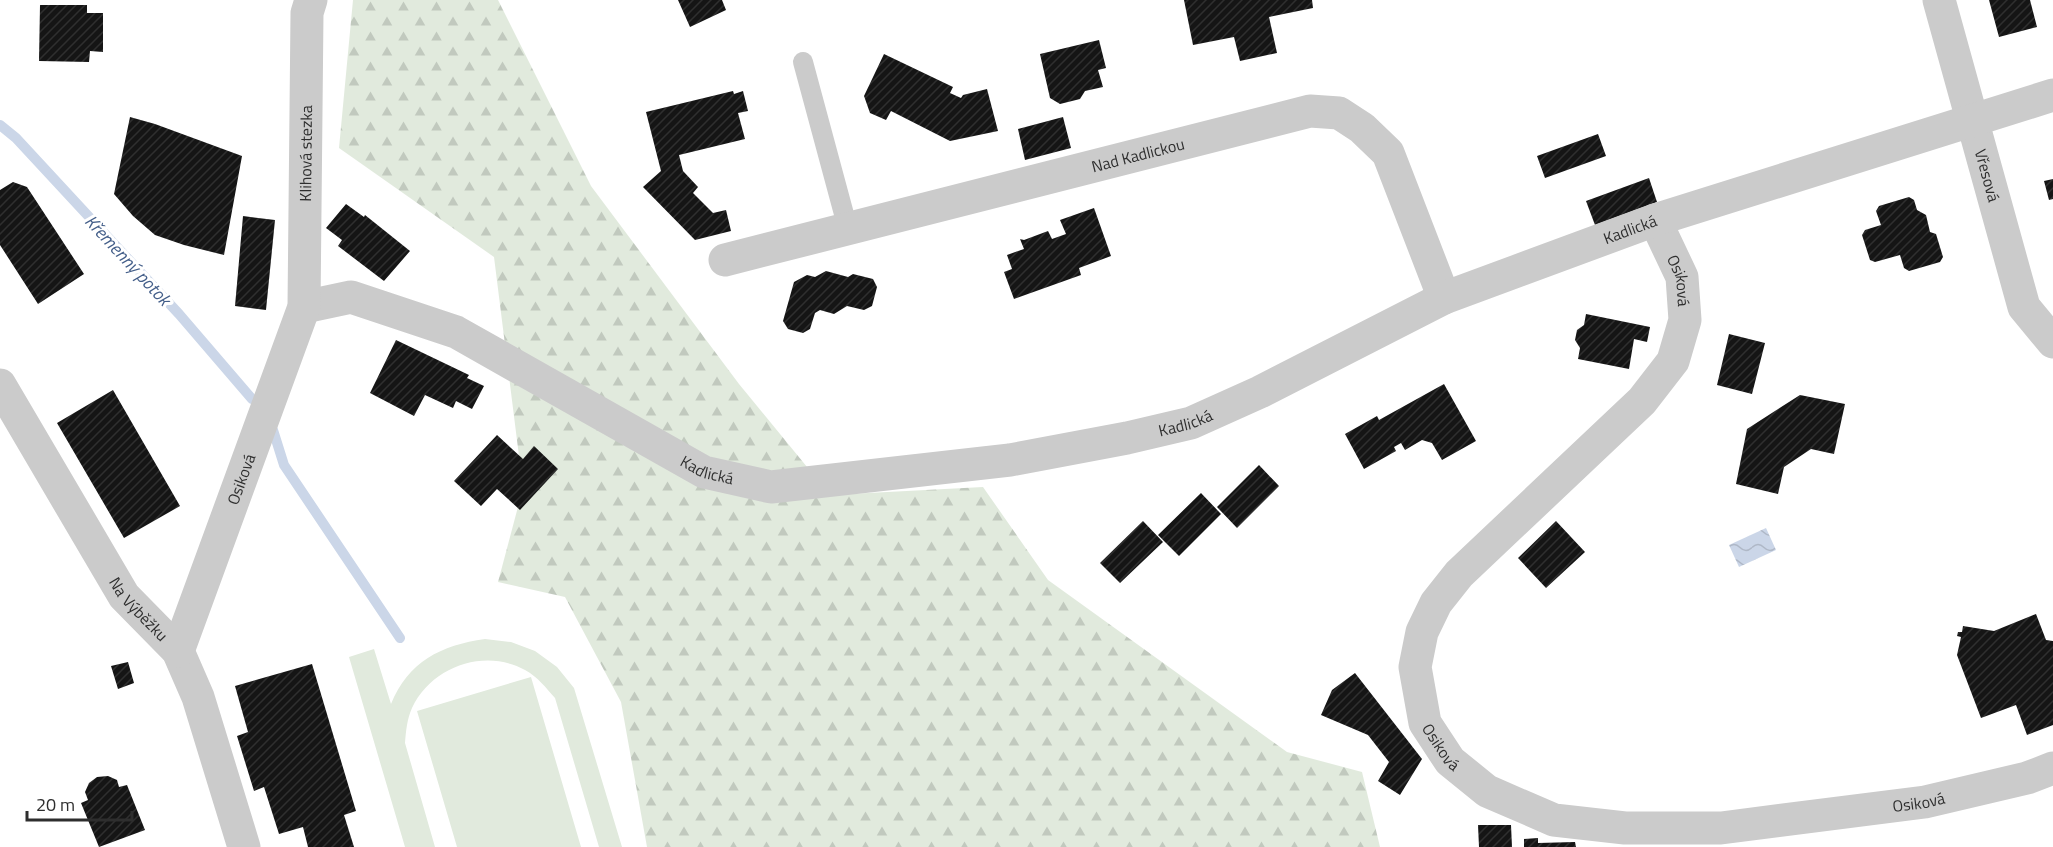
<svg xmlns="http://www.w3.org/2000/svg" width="2053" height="847" font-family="'Titillium Web',sans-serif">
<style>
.forest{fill:url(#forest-firs)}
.pitch{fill:#e1eadd}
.water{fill:url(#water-waves)}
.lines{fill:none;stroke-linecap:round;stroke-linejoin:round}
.stream{stroke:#cbd6e8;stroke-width:10}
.building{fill:url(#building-hatch)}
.service{stroke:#cbcbcb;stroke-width:20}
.minor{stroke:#cbcbcb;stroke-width:33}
.labels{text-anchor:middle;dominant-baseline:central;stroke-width:6;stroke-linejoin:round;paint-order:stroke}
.street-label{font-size:16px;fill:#2e2e2e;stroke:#fff}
.water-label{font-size:18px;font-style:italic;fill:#435e89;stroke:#fff}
</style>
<defs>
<pattern id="forest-firs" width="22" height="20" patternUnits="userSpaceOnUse" patternTransform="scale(1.5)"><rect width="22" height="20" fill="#e1eadd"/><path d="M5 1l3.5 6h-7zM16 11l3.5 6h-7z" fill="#c1c9be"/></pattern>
<pattern id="water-waves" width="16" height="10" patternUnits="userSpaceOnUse" patternTransform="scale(1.5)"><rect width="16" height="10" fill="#cbd6e8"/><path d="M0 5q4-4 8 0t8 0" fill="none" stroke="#afb8c7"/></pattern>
<pattern id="building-hatch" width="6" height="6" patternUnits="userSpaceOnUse" patternTransform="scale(1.5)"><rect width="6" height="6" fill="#151515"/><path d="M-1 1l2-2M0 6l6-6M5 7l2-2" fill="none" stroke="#2f2f2f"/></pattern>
</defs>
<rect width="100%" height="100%" fill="#fff"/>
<path class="forest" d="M353 0H498L591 186 739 384 830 495 983 487 1048 580 1287 752 1362 772 1380 847H647L621 702 565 597 498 582 523 488 494 257 339 148Z"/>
<path class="pitch" d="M485 639 511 642 535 651 557 667 574 688 622 847H599L555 698C546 688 538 677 525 670 485 648 432 666 412 708 407 719 406 731 405 743L435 847H405L349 657 374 649 391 704C408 662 441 645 485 639Z
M531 677 581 847H457L417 711Z"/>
<path class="water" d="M1766 528 1776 550 1739 567 1729 545Z"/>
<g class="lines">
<path class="stream" d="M0 125 16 138 179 314 252 399
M273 430 284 465 400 638"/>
</g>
<path class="building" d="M678 0H722L726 10 690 27Z
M1184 0H1312L1313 8 1269 17 1277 53 1240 61 1234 37 1193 45Z
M1989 0H2030L2037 27 1999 37Z
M40 5H87V13H103V52L90 51 89 62 39 61Z
M1099 40 1106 68 1098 70 1103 87 1085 91 1080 99 1060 104 1050 98 1040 54Z
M884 54 953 87 950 93 961 98 963 95 987 89 998 131 950 141 891 111 886 120 870 113 864 96Z
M733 91 734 94 743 91 748 111 738 113 745 139 679 155 683 171 698 187 693 193 713 213 726 210 731 231 695 240 643 187 661 171 646 112Z
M130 117 155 124 242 156 224 255 184 245 155 235 133 216 114 194Z
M1063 117 1071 148 1025 160 1018 129Z
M1598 134 1606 156 1545 178 1537 156Z
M1649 178 1657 202 1595 225 1586 201Z
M2053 179V199L2049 200 2044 181Z
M13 182 27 187 84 274 38 304 0 245V190Z
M1909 197 1914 200 1917 210 1926 215 1930 232 1936 234 1943 257 1940 262 1909 271 1904 268 1900 255 1875 262 1870 260 1862 235 1865 230 1881 225 1876 211 1879 206Z
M346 204 364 217 365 215 410 251 384 281 338 246 342 240 326 228Z
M1094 208 1111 256 1079 268 1081 275 1014 299 1004 272 1012 269 1007 255 1024 249 1020 239 1024 240 1048 231 1052 239 1066 234 1060 220Z
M243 216 275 220 266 310 235 306Z
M826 271 848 277 853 274 873 279 877 287 872 306 864 310 847 306 834 314 820 310 815 313 810 329 803 333 788 329 783 321 794 282 807 275 815 277Z
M1586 314 1650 327 1647 342 1634 339 1629 369 1578 359 1580 348 1575 340 1577 330 1584 325Z
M1729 334 1765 343 1752 394 1717 385Z
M396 340 469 375 467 378 484 386 472 409 456 401 453 408 425 395 414 416 370 393Z
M1444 384 1476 441 1442 460 1432 443 1422 440 1405 450 1401 443 1394 447 1396 451 1364 469 1345 434 1377 416 1379 420Z
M113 390 180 506 124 538 57 423Z
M1800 395 1845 404 1834 454 1811 449 1784 467 1778 494 1736 484 1747 429Z
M497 435 523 459 534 446 558 469 520 510 497 489 481 506 454 481Z
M1259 465 1279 486 1237 528 1217 507Z
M1201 493 1221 514 1179 556 1158 535Z
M1143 521 1163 542 1120 583 1100 563Z
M1556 521 1585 552 1546 588 1518 558Z
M2036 614 2046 640 2053 641V725L2027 735 2016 705 1981 718 1957 655 1961 637 1957 636 1958 632H1962L1963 626 1994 631Z
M128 662 134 683 118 689 111 666Z
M312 664 356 811 344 815 354 847H308L303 827 279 834 264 787 254 791 237 736 248 732 235 686Z
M1355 673 1422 759 1400 795 1378 781 1389 762 1368 735 1321 715 1332 690Z
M108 776 117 780 119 787 127 785 145 830 99 847 81 803 88 800 85 792 89 783 97 777Z
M1478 825H1511L1512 847H1479Z
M1538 838V843L1575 842 1576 847H1524V839Z"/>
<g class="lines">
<path class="service" d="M803 62 848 229"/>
<g class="minor">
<path id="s1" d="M1939 0 2024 307 2053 342"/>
<path id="s2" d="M1655 220 1682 277 1685 320 1673 361 1642 401 1459 574 1436 603 1422 632 1415 667 1425 723 1450 761 1487 791 1554 820 1625 828H1721L1925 802 2027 778 2053 768"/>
<path id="s3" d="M725 260 1310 111 1339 113 1362 128 1388 153 1444 298"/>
<path id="s4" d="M304 307 351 297 456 332 704 472 771 487 1010 460 1127 438 1191 423 1260 392 1444 298 1655 220 2053 95"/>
<path id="s5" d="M0 385 124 596 178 651 198 697 244 847"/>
<path id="s6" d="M178 651 304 307 307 13 311 0"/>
</g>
</g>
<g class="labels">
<g class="street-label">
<text stroke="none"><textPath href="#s6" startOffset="520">Klihová stezka</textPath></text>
<text stroke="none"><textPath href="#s3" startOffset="426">Nad Kadlickou</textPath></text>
<text stroke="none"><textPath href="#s1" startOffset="182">Vřesová</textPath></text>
<text stroke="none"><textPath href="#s4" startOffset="1418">Kadlická</textPath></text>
<text stroke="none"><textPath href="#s2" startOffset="66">Osiková</textPath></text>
<text stroke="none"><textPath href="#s4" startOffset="932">Kadlická</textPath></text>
<text stroke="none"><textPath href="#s4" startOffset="446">Kadlická</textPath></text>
<text stroke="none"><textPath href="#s6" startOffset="183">Osiková</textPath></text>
<text stroke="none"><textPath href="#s5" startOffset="264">Na Výběžku</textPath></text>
<text stroke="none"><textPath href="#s2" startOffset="642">Osiková</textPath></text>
<text stroke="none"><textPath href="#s2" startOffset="1146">Osiková</textPath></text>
</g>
<g class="water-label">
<text transform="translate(128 260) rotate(47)">Křemenný potok</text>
</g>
</g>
<path d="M27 811v9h105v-9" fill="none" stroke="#2e2e2e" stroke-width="3"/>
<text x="36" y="811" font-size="18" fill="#2e2e2e" stroke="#ffffff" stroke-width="4.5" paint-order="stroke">20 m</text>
</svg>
